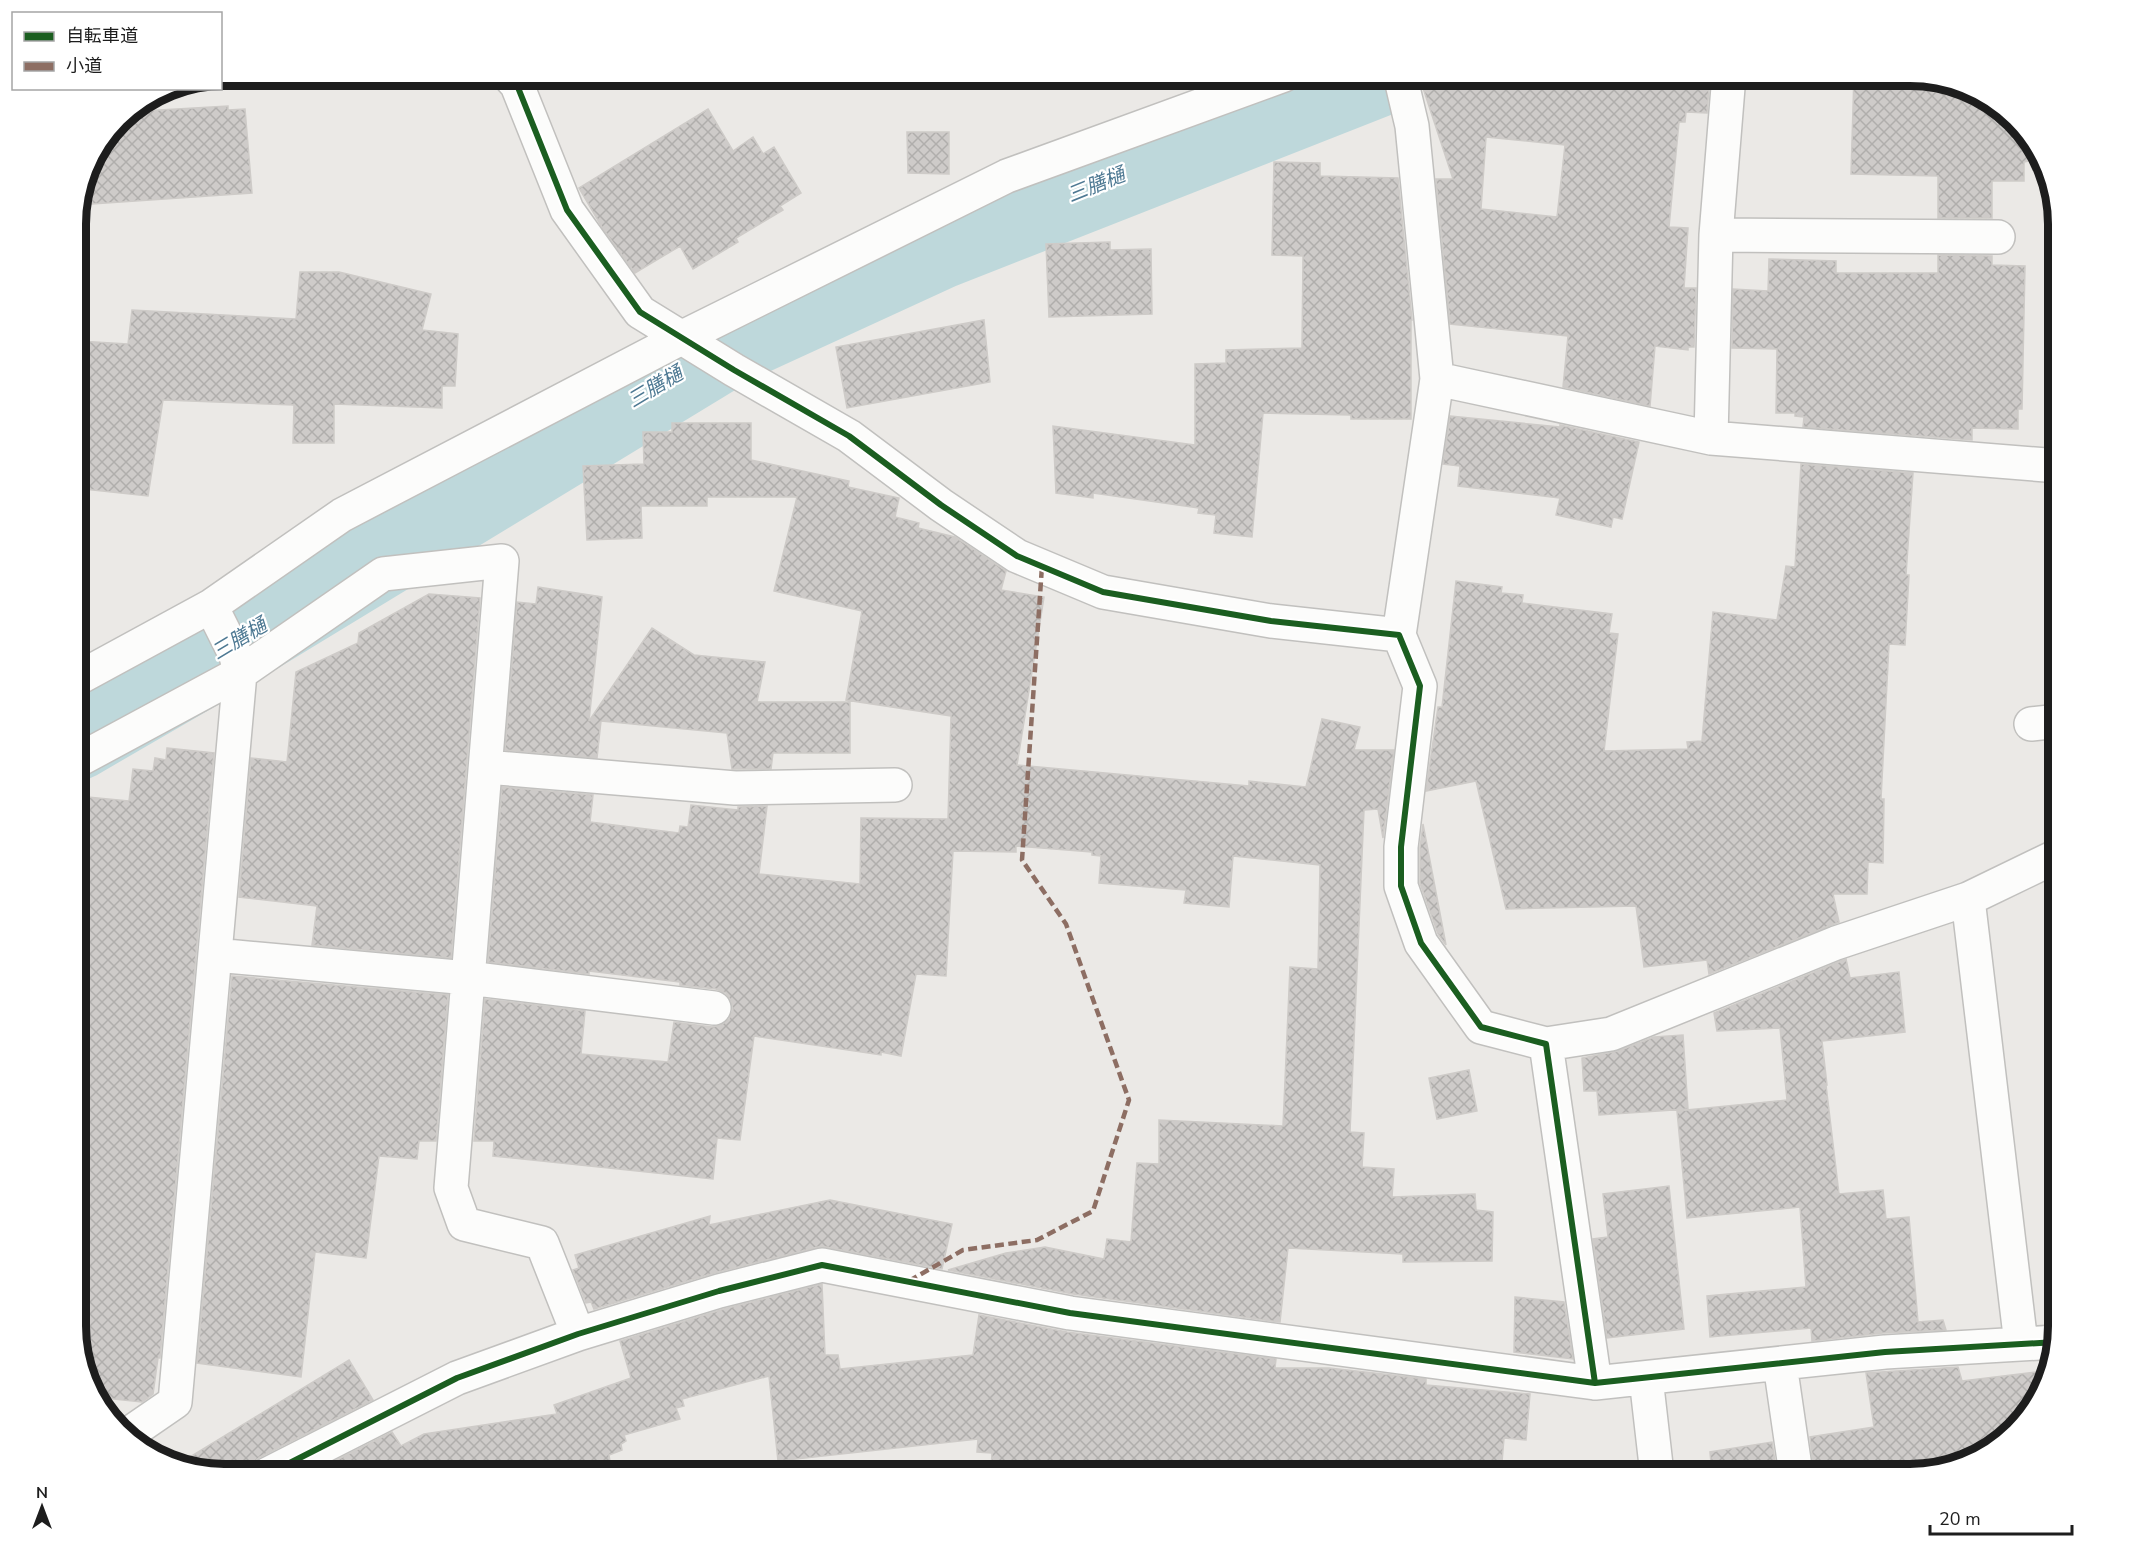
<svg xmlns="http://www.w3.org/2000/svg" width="2134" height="1549" font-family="'Nunito Sans','Noto Sans JP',sans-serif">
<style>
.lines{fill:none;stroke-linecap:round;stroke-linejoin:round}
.river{stroke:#bed8db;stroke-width:86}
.building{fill:url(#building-cross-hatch);stroke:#cecbc8;stroke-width:1.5;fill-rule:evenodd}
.minor-casing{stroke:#c1c0be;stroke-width:36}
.minor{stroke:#fcfcfb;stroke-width:33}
.quiet{stroke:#8d6e63;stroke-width:4.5;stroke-dasharray:9 4.5;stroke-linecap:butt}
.cycleway-casing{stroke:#fff;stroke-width:10}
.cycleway{stroke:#1b5e20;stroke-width:6}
.labels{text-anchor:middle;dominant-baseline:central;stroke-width:4.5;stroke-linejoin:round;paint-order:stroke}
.water-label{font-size:20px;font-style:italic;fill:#4e7993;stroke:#fff}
.rim{fill:none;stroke:#1d1d1d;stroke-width:8}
</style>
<defs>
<pattern id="building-cross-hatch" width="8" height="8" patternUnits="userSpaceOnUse" patternTransform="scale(1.5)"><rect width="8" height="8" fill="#cecbc9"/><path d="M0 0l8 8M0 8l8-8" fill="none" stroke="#b0aeac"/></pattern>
</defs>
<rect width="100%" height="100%" fill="#ebe9e6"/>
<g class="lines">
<path class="river" d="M75 738 199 666 733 341 940 246 1375 75"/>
</g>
<path class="building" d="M1440 75H1543L1581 79V75H1710L1707 113 1686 112 1685 122H1679L1669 227 1688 228 1684 288H1696L1694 347H1688V350L1655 346 1650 406 1563 387 1568 336 1450 324 1436 179H1453L1421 82ZM1486 137 1565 145 1557 217 1481 209Z
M1854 75H1911L1959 83 2001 105 2044 158 2024 162V181H1992V218H1938V176L1851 174Z
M228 106V110L245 109 252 193 78 205 90 157 125 112Z
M708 109 733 151 753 137 763 154 774 147 801 193 780 206 783 210 736 238 738 242 693 269 680 246 635 273 603 229 579 188Z
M907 132H949V174L908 173Z
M1274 162 1320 163V176L1398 178 1412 320H1411V419H1351V415L1263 413 1252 537 1214 533 1216 515 1198 513 1199 508 1093 493V498L1056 493 1053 426 1195 445V364L1226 363V350L1302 348 1303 256 1272 255Z
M1110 242V250L1151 249 1152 314 1049 317 1046 244Z
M1938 255 1992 256V265L2025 266 2022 409H2018V429L1972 428V440L1803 427 1804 417 1795 416V413H1776L1777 349 1732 348 1733 289 1768 291 1769 259 1836 261V273H1938Z
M300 272H339L431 294 422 330 458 334 455 386H442V408L334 404V443H293L294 405 163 400 148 496 75 488V414L79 341 128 344 132 310 296 319Z
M984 320 990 382 847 408 836 347Z
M1450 416 1560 427V425L1639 442 1622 519 1613 517 1611 527 1556 515 1560 498 1458 486 1460 466 1443 464Z
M672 423H751V460L849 481 848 487 899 498 895 517 919 523 918 528 955 537 1006 571 1001 590 1044 597 1017 765 1249 786V781L1306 787 1322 719 1360 727 1354 750H1394L1383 838 1378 809 1364 810 1350 1132 1364 1133 1362 1167 1394 1169 1392 1197 1475 1194 1476 1210 1493 1212 1492 1261 1403 1262V1254L1288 1248 1280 1322 1073 1294 948 1270 1006 1253 1045 1247 1104 1259 1107 1239 1131 1242 1137 1163 1159 1164V1120L1283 1126 1290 967 1318 969 1320 865 1233 856 1229 907 1184 903 1186 890 1099 883 1101 856 1092 855V852L1016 846V852L953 851 946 976 916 974 901 1056 881 1052V1055L754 1036 740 1140 717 1138 713 1179 493 1156 494 1141H474L485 999 585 1011 581 1054 668 1062 674 1022 712 1027 721 1025 729 1019 733 1010 731 1001 726 993 716 989 680 985V982L589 971V974L488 962 502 787 593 795 590 822 679 833 680 826 688 827 691 805 738 810V807L767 806 759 874 860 884 861 818 948 819 951 716 846 700 862 611 774 591 797 497H707V506H641L642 538 587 540 583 466 644 464 643 432H672Z
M1801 464 1913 473 1906 575H1909L1905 645 1889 644 1881 799H1884L1883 863 1868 862 1867 894H1833L1839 922 1709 974 1707 960 1644 967 1636 906 1506 909 1476 781 1426 791 1438 707H1442L1456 581 1502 587 1501 593 1523 595 1522 603 1612 614 1609 633 1618 634 1604 751 1688 749 1687 742 1702 741 1713 612 1777 620 1786 566 1795 567Z
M538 587 602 597 589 721 652 628 694 655 765 662 757 702H850V753H773L771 769H732L727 733 601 721 597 758 505 750 517 602 536 604Z
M429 594 480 598 451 958 312 945 317 906 239 897 251 758 287 762 296 672 358 643 359 633Z
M167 748 214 753 160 1358H158L153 1394 142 1402 95 1397 90 1392 75 1335V1266L81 1207 75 1206V809L86 811 88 797 129 801 133 769 153 771 155 758 166 760Z
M1423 824 1446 945 1438 934 1420 883V848Z
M1846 959 1850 978 1899 972 1905 1032 1822 1041 1827 1085H1826L1839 1194 1883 1190 1886 1219 1909 1217 1918 1322 1943 1320 1946 1330 1883 1333 1812 1341 1811 1328 1710 1337 1707 1296 1806 1287 1800 1207 1687 1218 1677 1111 1787 1100 1780 1028 1717 1031 1714 1013Z
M232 976 448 995 436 1141H419L417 1159 379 1156 366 1258 315 1252 301 1377 197 1363Z
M1683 1035 1688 1109 1599 1115 1597 1091H1584L1582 1058 1618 1051 1654 1037Z
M1469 1070 1477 1111 1437 1119 1429 1078Z
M1669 1186 1684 1329 1607 1338 1593 1239 1608 1237 1603 1194Z
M830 1200 952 1224 942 1269 826 1247H818L714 1273 594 1309 591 1302 586 1303 573 1270 579 1268 575 1255 710 1216 709 1225Z
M822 1284 825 1355H838L840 1369 973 1355 979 1315 1067 1332 1276 1359 1275 1368H1329L1383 1374 1426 1379V1385L1530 1394 1526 1440 1504 1438 1501 1474H1051L991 1469 992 1453 977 1452 978 1439 778 1461 769 1376 682 1399 684 1406 676 1408 680 1419 624 1435 626 1441 621 1444 622 1450 609 1455 612 1474H309L392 1432 401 1446 424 1434 557 1414 554 1405 631 1378 620 1341 724 1309Z
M1515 1297 1564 1302 1573 1359 1514 1352Z
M349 1360 373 1400 260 1457 252 1464 249 1474H223L175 1466Z
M1958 1367 1962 1381 2052 1370 2029 1416 1977 1459 1911 1474H1814L1810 1437 1874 1427 1866 1373Z
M1772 1442 1777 1474H1712L1710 1452Z"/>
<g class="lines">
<defs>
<path id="minor" d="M508 75 517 85 567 210 640 312 734 370 849 436 941 505 1017 556 1103 592 1271 621 1399 635 1420 686 1401 847V886L1421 943 1481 1027 1546 1044 1595 1383
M1716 235 1998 237
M1437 379 1711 438 2059 466
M1711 438 1716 235 1729 75
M1399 635 1437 379 1412 126 1400 75
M75 680 211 606 342 515 683 337 1007 176 1284 75
M2031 724 2059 721
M75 762 240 673 383 574 502 561 451 1188 464 1224 542 1243 578 1334
M486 767 735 788 895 785
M1968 899 2021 1344
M215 955 468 978 714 1008
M1546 1044 1611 1034 1836 943 1968 899 2059 855
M1780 1364 1796 1474
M1646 1378 1657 1474
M127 1435 175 1402 240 673 236 656 211 606
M268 1474 457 1378 578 1334 719 1291 822 1265 1070 1313 1595 1383 1885 1352 2056 1342"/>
</defs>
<use href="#minor" class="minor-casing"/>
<use href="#minor" class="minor"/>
<path class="quiet" d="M909 1281 963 1250 1037 1240 1093 1211 1129 1100 1066 924 1022 860 1042 566"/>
<defs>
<path id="cycleway" d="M508 75 517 85 567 210 640 312 734 370 849 436 941 505 1017 556 1103 592 1271 621 1399 635 1420 686 1401 847V886L1421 943 1481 1027 1546 1044 1595 1383
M268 1474 457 1378 578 1334 719 1291 822 1265 1070 1313 1595 1383 1885 1352 2056 1342"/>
</defs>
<use href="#cycleway" class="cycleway-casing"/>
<use href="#cycleway" class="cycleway"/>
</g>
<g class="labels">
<g class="water-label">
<text transform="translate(1096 185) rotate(-22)">三膳樋</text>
<text transform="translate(655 387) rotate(-31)">三膳樋</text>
<text transform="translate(239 639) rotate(-31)">三膳樋</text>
</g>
</g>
<path d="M0 0H2134V1549H0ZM224 86H1910A138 138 0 0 1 2048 224V1326A138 138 0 0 1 1910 1464H224A138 138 0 0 1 86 1326V224A138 138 0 0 1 224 86Z" fill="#fff" fill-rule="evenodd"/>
<path class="rim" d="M224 86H1910A138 138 0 0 1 2048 224V1326A138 138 0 0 1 1910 1464H224A138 138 0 0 1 86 1326V224A138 138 0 0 1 224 86Z"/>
<rect x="12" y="12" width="210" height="78" fill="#ffffff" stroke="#a5a5a5" stroke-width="1.5"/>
<rect x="24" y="32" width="30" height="9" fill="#1b5e20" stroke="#a5a5a5" stroke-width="1.5"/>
<text x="66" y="42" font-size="18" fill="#1d1d1d">自転車道</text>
<rect x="24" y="62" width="30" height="9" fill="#8d6e63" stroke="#a5a5a5" stroke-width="1.5"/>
<text x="66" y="72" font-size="18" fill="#1d1d1d">小道</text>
<g transform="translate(42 1507)" stroke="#ffffff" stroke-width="4.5" paint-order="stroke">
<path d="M0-4.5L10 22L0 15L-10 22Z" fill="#1d1d1d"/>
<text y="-9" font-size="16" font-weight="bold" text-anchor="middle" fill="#1d1d1d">N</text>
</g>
<path d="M1930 1525v9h142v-9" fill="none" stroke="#1d1d1d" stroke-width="3"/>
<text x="1939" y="1525" font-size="18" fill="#1d1d1d" stroke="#ffffff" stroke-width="4.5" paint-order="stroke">20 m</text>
</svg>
